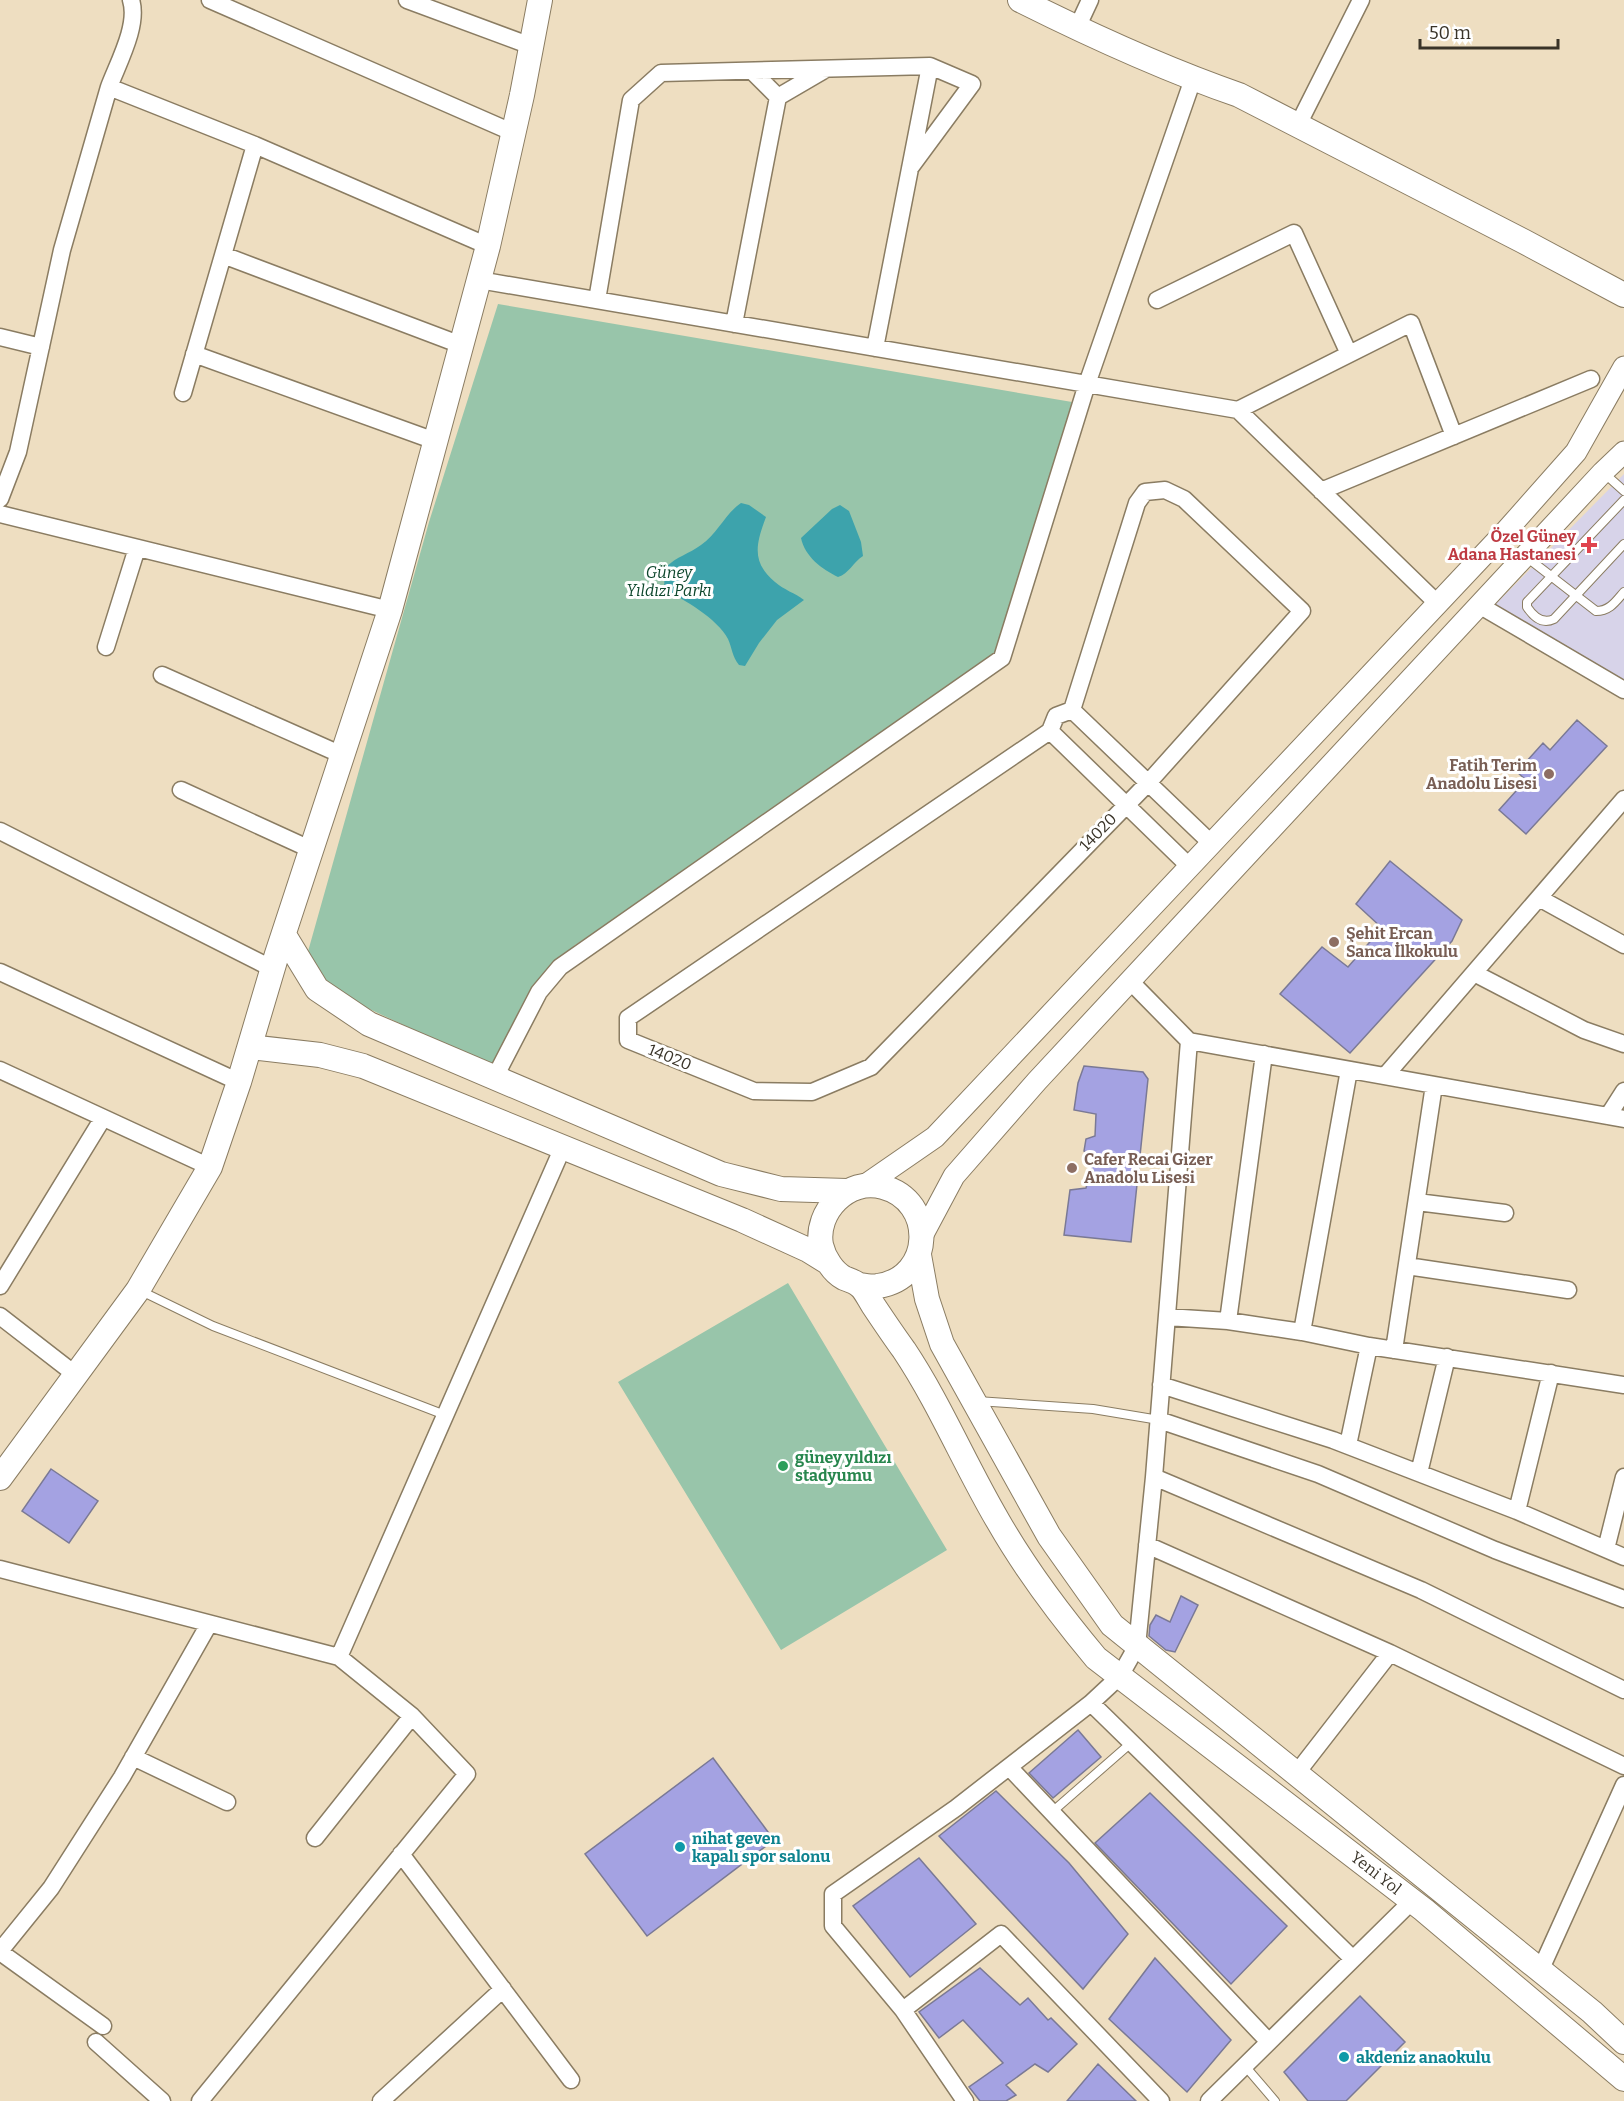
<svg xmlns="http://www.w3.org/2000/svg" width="1624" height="2101" font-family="Bitter,serif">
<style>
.medical{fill:#d7d3e9}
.green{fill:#98c5aa}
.water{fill:#3da3ac}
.building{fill:#a4a2e2;stroke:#7a7995;stroke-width:1.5}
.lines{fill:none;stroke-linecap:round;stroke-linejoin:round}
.service-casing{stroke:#8a7c62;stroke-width:10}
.minor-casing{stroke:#8a7c62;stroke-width:19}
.tertiary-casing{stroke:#8a7c62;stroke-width:23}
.secondary-casing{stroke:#8a7c62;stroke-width:26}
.service{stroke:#fff;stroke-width:8}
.minor{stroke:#fff;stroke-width:16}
.tertiary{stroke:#fff;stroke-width:21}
.secondary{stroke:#fff;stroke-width:24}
.health-dot{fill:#e0444e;stroke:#fff;stroke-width:2}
.education-dot{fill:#8d6e63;stroke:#fff;stroke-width:2}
.leisure-dot{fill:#2e9e5b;stroke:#fff;stroke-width:2}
.culture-dot{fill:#0f9aa8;stroke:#fff;stroke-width:2}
.labels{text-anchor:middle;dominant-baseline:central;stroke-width:6;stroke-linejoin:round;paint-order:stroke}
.health-label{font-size:16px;font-weight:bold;fill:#be3a42;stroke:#fff;text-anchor:end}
.park-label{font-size:16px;font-style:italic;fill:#0e472d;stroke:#fff}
.education-label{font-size:16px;font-weight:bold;fill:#785e54;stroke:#fff;text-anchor:start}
.street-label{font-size:16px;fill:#393328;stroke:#fff}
.leisure-label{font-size:16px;font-weight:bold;fill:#27864d;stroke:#fff;text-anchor:start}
.culture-label{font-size:16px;font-weight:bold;fill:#0d838f;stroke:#fff;text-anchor:start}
</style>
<rect width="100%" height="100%" fill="#eedec1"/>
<path class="medical" d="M1624 474V699L1484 616Z"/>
<path class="green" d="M498 304 1072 402 1002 658 785 811 575 945 531 999 495 1077 414 1030 331 991 307 955 429 522Z
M788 1283 947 1550 781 1650 618 1382Z"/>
<path class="water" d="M741 503 749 505 766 517C756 544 751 562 775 582 784 590 795 593 804 600L777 620 759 643 745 666 739 665C732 656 732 648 728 639 717 618 684 600 664 589L665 568C677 556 689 554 701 545 718 533 725 514 741 503Z
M840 505 849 511 861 542 863 556C853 562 849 574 838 577 822 569 805 557 801 538L832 509Z"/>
<path class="building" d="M1577 720 1607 746 1526 834 1499 810 1526 780 1517 772 1543 743 1550 750Z
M1390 861 1462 920 1452 941 1350 1053 1280 994 1322 947 1348 967 1382 928 1356 904Z
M1084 1066 1143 1072 1148 1079 1131 1242 1064 1235 1070 1190 1086 1188 1095 1156 1084 1151 1086 1139 1095 1136 1096 1114 1074 1110 1078 1083Z
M51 1469 98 1501 69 1543 22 1511Z
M1181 1596 1198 1605 1175 1652 1166 1650 1149 1636 1150 1625 1156 1615 1170 1622Z
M1078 1730 1101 1757 1053 1798 1029 1773Z
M713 1758 774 1840 647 1936 585 1854Z
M996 1791 1069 1863 1128 1934 1083 1989 939 1836Z
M1150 1793 1287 1926 1231 1984 1095 1843Z
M919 1858 976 1924 910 1977 853 1906Z
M1155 1958 1231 2040 1187 2092 1109 2019Z
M980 1968 1020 2005 1028 1998 1048 2020 1051 2018 1077 2044 1048 2072 1035 2064 1006 2085 1016 2095 1006 2101H980L969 2087 1003 2063 963 2020 939 2038 919 2012Z
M1360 1996 1405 2042 1346 2101H1308L1284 2072Z
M1098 2064 1136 2101H1067Z"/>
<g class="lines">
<defs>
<path id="service" d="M1604 473 1624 491
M1624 500 1527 602V607C1533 616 1542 625 1554 619L1624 544
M1525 556 1596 611C1610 611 1616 601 1624 592
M141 1291 213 1326 445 1415
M977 1401 1093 1409 1159 1420
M1052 1812 1131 1743
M1245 2066 1275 2101"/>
<path id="minor" d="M210 0 514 133
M407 0 531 46
M1077 28 1090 0
M752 71 778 97 826 69
M109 87C118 63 139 25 131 0
M1298 125 1361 0
M223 255 461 345
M479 280 1238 410 1438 604
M597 300 631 100 661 73 930 66 972 84 910 168
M1157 300 1294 233 1349 354
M734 324 778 97
M0 337 41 347
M875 348 930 66
M194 354 435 441
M183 393 255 145
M1238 410 1411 323 1454 436
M1321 491 1591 379
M0 499 18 452 62 250 109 87 255 145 488 246
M0 514 390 610
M1479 605 1624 690
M106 647 137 548
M162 675 342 755
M1072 710 1212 844
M1050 731 628 1018V1040L754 1091 812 1092 871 1067 1148 783 1302 611 1184 499 1165 490 1145 492 1137 503 1072 710
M1050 731 1190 867
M1050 731 1056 716 1072 710
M181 790 312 850
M0 831 273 969
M1539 898 1624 945
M0 972 239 1082
M1474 973 1584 1030 1624 1044
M1130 981 1189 1041 1624 1119
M0 1070 210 1167
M1385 1076 1624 799
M495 1077 539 992 560 967 1002 658 1087 384 1193 79
M1608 1116 1624 1091
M1417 1202 1505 1213
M1407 1266 1568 1290
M0 1286 103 1118
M0 1316 76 1375
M1167 1317 1228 1321 1302 1332 1369 1346 1624 1385
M1228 1321 1264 1054
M1302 1332 1349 1070
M1394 1350 1434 1085
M1161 1385 1333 1440 1517 1511 1624 1557
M1159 1420 1318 1474 1495 1550 1624 1599
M1348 1445 1369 1346
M1419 1473 1447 1357
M1154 1477 1421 1590 1624 1690
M1517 1511 1551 1373
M1147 1545 1390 1653 1624 1766
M1606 1549 1624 1477
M0 1569 339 1657 412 1716 467 1774 200 2101
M339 1657 563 1147
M1091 1703 1353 1959
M133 1757 227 1802
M1009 1767 1269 2042
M1296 1774 1390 1653
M315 1838 412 1716
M401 1854 571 2080
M0 1951 51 1888 122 1777 209 1624
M0 1952 103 2026
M1540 1971 1624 1785
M903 2010 1001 1934 1161 2101
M96 2042 162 2101
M381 2101 503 1989
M965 2101 903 2010 833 1926V1894L956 1808 1091 1703 1120 1676 1137 1646 1154 1477 1189 1041
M1209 2101 1412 1901"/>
<path id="tertiary" d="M864 1186 935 1137 1506 531 1576 452 1624 367
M922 1236 954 1176 1037 1081 1603 472 1624 452"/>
<path id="secondary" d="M1020 0C1092 36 1164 69 1239 95L1523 241 1624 295
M284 935 317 989 369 1024 721 1174 781 1189 847 1191
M250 1047 320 1055 363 1066 742 1220 808 1250 829 1263
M919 1255 927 1299 942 1344 1049 1536 1112 1625 1592 2012 1624 2042
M860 1285C866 1286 873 1287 878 1286 934 1278 936 1201 883 1187 848 1177 815 1212 821 1245 824 1258 833 1272 844 1278 849 1280 856 1282 860 1286 865 1290 869 1299 873 1305 883 1320 893 1335 904 1350 940 1404 965 1465 998 1521 1026 1570 1060 1615 1096 1658L1424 1910 1624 2079
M0 1478 138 1290 210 1167 239 1082 277 954 390 610 488 246 522 95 540 0"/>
</defs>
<use href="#service" class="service-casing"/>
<use href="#minor" class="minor-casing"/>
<use href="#tertiary" class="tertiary-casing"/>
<use href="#secondary" class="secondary-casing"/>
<use href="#service" class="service"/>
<use href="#minor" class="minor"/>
<use href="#tertiary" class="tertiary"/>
<use href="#secondary" class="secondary"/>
</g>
<path class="health-dot" d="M1586 536h6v6h6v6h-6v6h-6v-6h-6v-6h6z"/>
<g class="education-dot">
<circle cx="1549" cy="774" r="6"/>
<circle cx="1334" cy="942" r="6"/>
<circle cx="1072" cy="1168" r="6"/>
</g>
<circle class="leisure-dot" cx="783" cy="1466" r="6"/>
<g class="culture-dot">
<circle cx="680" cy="1847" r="6"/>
<circle cx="1344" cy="2057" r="6"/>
</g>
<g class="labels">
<g class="health-label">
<text x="1576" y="536">Özel Güney<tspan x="1576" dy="18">Adana Hastanesi</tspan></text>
</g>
<g class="park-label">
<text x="669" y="572">Güney<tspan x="669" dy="18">Yıldızı Parkı</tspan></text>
</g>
<g class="education-label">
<text x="1537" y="765" text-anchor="end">Fatih Terim<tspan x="1537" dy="18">Anadolu Lisesi</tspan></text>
<text x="1346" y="933">Şehit Ercan<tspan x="1346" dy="18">Sanca İlkokulu</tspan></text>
<text x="1084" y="1159">Cafer Recai Gizer<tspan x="1084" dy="18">Anadolu Lisesi</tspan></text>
</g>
<g class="street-label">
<text transform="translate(1098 832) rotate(-46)">14020</text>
<text transform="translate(670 1057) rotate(22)">14020</text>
<text transform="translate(1376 1873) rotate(38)">Yeni Yol</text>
</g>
<g class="leisure-label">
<text x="795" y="1457">güney yıldızı<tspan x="795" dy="18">stadyumu</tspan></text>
</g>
<g class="culture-label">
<text x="692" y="1838">nihat geven<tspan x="692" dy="18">kapalı spor salonu</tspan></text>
<text x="1356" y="2057">akdeniz anaokulu</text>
</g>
</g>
<path d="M1420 39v9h138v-9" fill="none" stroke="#393328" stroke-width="3"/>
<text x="1429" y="39" font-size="18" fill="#393328" stroke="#ffffff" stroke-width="4.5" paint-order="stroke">50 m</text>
</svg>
